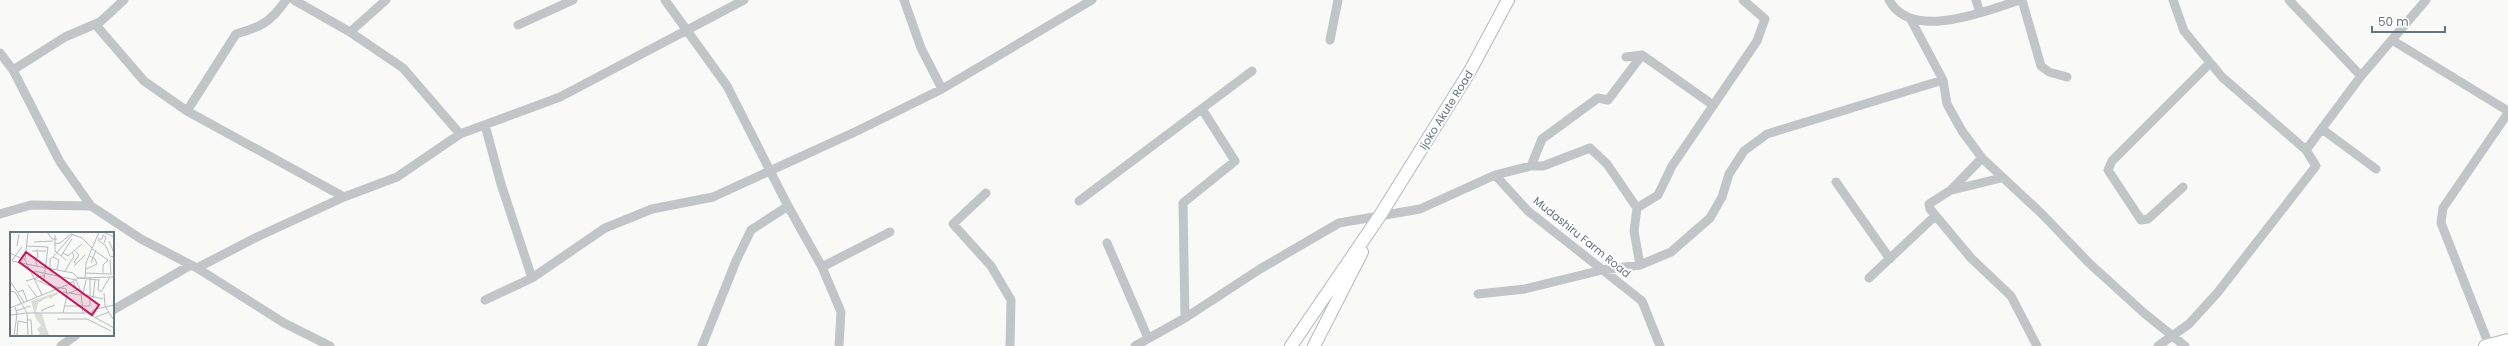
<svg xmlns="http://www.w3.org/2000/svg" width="2508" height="346" font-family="Poppins,sans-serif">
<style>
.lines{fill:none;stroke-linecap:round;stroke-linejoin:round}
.secondary-casing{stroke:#b3b8bd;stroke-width:14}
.street{stroke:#c1c5c8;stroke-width:9}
.secondary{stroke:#fff;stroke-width:12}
.labels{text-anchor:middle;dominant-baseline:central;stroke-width:4;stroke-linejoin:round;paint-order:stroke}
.street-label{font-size:11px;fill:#66747f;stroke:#fff}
.inset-road{fill:none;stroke:#b5bcc0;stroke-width:1}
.view{fill:#c2185b;fill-opacity:0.15;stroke:#c2185b;stroke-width:2}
.inset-edge{fill:none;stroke:#66747f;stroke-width:2}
</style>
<rect width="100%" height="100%" fill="#f9f9f7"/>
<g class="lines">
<defs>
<path id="secondary" d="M1291 346 1379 217 1470 71 1508 0
M1314 346 1362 252
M2485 346 2508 340"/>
</defs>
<use href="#secondary" class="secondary-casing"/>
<path class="street" d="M294 0 350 32 403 68 460 134
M665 0 727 86 788 206 822 267 841 312 839 346
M904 0 921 48 942 89
M1889 0C1911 42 1986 11 2020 0
M1976 0 1980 13
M2022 0 2041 66 2049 72 2067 77
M2289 0 2361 76
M1911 20 1943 80 1947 104 1962 131 1982 158 2042 214 2089 263 2144 313 2185 346
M95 24 144 81 187 111 344 197
M518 25 573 0
M350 32 386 0
M1330 40 1338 0
M2392 40 2508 111
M0 53 13 70 60 162 91 206 141 239 197 268 284 323 330 346
M1626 57 1642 55 1713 105
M13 70 65 37 100 22 124 0
M187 111 236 34C261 27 271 22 286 0
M485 125 501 184 532 278
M2322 129 2376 169
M2306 150 2361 76 2426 0
M1982 158 1951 190 1929 204 1930 209 1971 258 2011 296 2037 346
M1531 166 1542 139 1598 98 1608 100 1642 55
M1495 175 1531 166H1543L1590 148 1607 164 1637 208 1634 231 1640 265
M1836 182 1890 259
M2183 187 2148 219 2141 220 2108 170 2112 161 2210 63
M1952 190 2001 178
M986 193 953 224 991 266 1011 300 1010 346
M1079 201 1252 71
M1637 208 1658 195 1672 166 1757 41 1765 19 1743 0
M0 214 31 205 91 206
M1107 243 1148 338
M822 267 890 232
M197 268 257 237 344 197 397 177 460 134 560 97 744 0
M1869 278 1935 216
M1478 294 1525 289 1602 270 1640 265 1671 252 1710 218 1722 197 1729 174 1744 151 1767 134 1943 80
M485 300 532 278 605 228 652 209 713 197 857 131 942 89 1092 0
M113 310 189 266
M1185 318 1183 203 1235 161 1202 109
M2489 345 2441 223 2443 208 2508 113
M61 346 76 335
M702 346 736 261 751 230 788 206
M1135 346 1185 318 1260 269 1339 223 1420 209 1495 175 1528 211 1642 301 1660 346
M2158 346 2189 324 2218 292 2316 166 2306 150 2222 77 2184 31 2173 0"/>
<use href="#secondary" class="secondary"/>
</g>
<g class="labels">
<g class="street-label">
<text transform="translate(1446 110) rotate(-58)">Ijoko Akute Road</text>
<text transform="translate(1582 237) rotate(39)">Mudashiru Farm Road</text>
</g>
</g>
<g transform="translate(10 232)">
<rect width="104" height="104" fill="#f9f9f7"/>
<path d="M47 60H50L40 67 39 65 28 71 26 80 32 82 39 104H28L30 101 27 97 31 93 26 87 21 69Z" fill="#d9ded7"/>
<path class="inset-road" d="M18 0 15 28 32 63M37 0 42 7H47M93 0 104 5M88 7H92L93 3 96 5 94 11M88 8 96 14 100 24 104 25M99 9 104 21M24 10 43 9M44 12 50 11 61 2 72 6 82 16M7 14 9 2M16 14 38 15 34 47 30 50M82 17 98 28 93 33V41M64 18 69 23 64 30 67 32M22 19H36M45 19 56 28M45 20V3M0 21 15 28M53 21 58 24 72 12M51 24 62 7M43 25 63 2M2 28 12 15M100 28 101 43M2 29 16 32M81 31 86 18M16 32 63 41 68 46M27 34 25 26 28 25 27 17M64 34 75 23M40 36V27L43 25 49 28 47 37M76 37 87 32 85 27 80 24M24 39 66 48M55 39 64 24 62 20M75 41 100 42M75 45 76 31 89 0M68 46 89 48M25 47 37 53 56 57 57 63 53 81M89 47 88 58 91 60M66 48 72 62 93 67M0 49 14 70M16 49 35 43M18 53 27 65M0 59 5 60 17 81H77L104 96M8 60 13 58 17 69M53 60 71 63M91 60 100 45M59 61 67 58 63 50M71 61 73 81M94 61 95 74 103 87M73 62 76 48M83 66 85 48M55 74H80V46M0 76 57 53 68 46 104 45M6 79 20 74M32 80V78L45 73M81 82 83 78 104 73M0 83 17 81 18 104M86 85 99 80M47 87H77L101 99M18 88H21L22 104M4 104 7 82 5 75M7 104 8 89 18 91"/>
<path class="view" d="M16 20 89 73 82 83 9 30Z"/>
<rect width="104" height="104" class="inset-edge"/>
</g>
<path d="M2372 26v6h73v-6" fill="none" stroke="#66747f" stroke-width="2"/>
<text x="2378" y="26" font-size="12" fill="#66747f" stroke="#ffffff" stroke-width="3" paint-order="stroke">50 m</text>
</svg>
